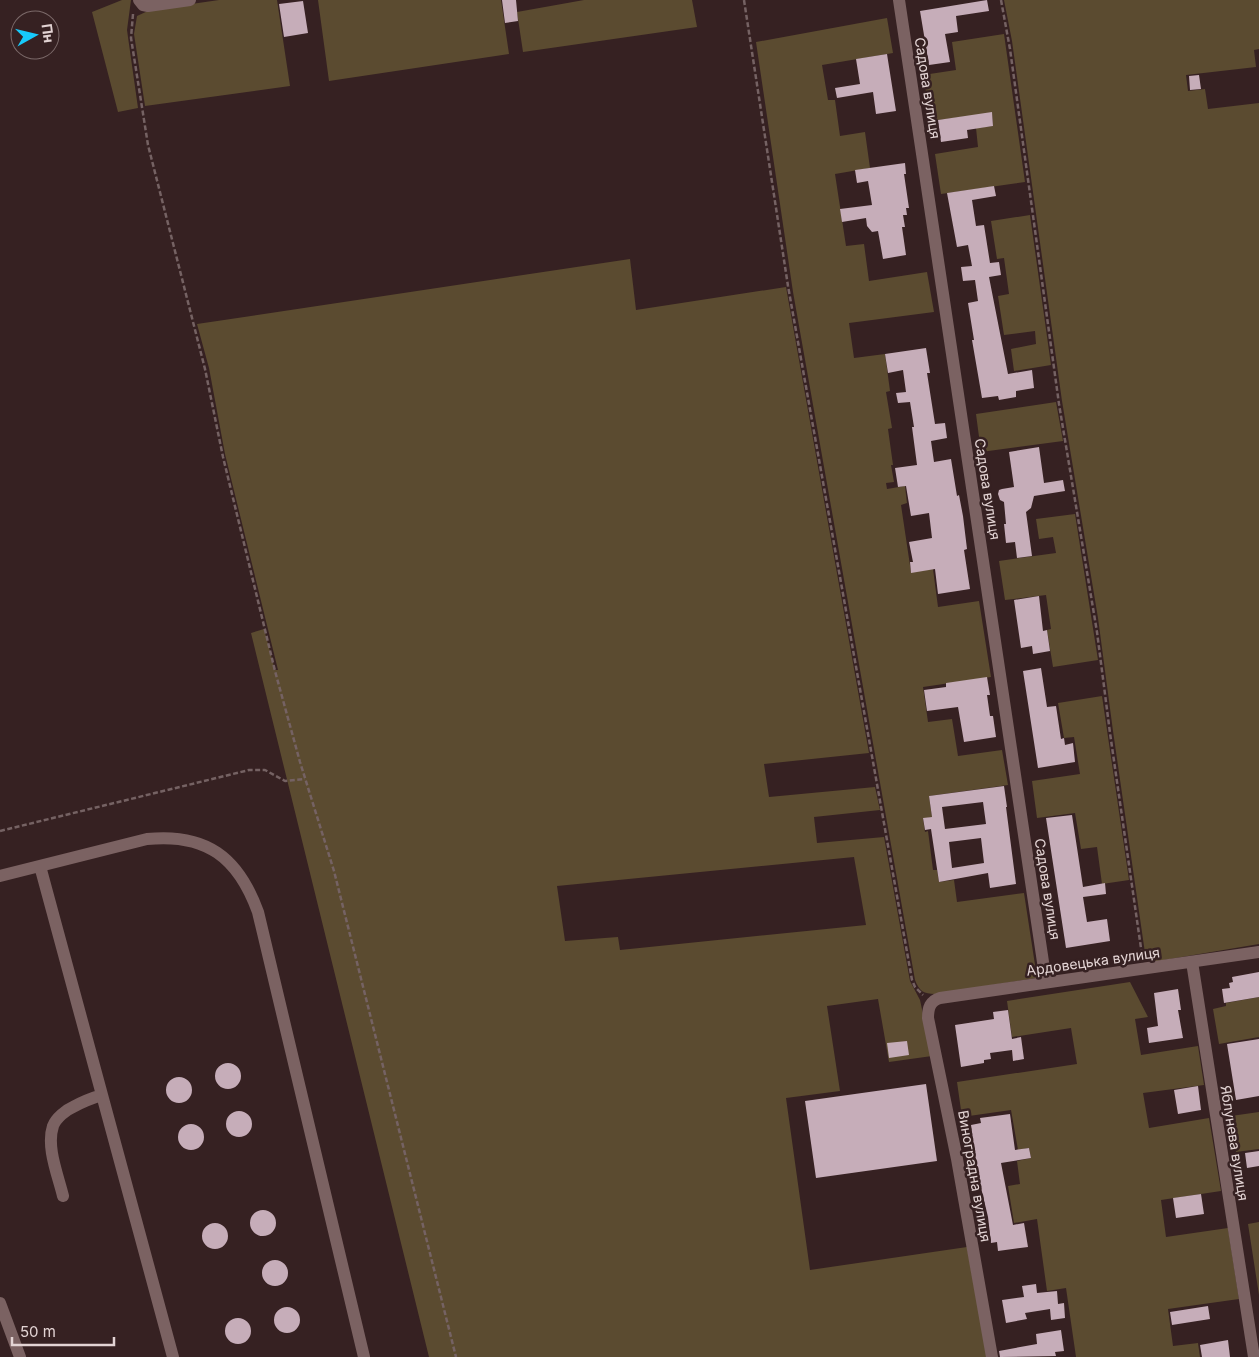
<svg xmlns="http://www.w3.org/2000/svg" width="1259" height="1357" font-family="Inter,sans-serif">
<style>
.green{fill:#5b4b30;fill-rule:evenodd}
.building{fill:#c6adb9;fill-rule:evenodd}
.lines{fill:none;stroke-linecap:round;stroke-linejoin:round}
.path{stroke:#756263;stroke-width:2.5;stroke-dasharray:5 2.5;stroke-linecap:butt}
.minor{stroke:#7b6262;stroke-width:12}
.labels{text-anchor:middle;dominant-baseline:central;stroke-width:5;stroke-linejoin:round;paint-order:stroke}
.street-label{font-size:14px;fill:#e3d4d4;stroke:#362122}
</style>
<rect width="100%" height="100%" fill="#362122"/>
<path class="green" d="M122 0H131L127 30 138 108 118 112 92 12Z
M219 0H277L290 86 145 106 134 34 137 16 150 10Z
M318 0H501L509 54 329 81Z
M584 0H692L697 27 523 52 517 12Z
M1004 0H1259V49L1254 50 1256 67 1186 75 1188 91 1205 89 1208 109 1259 103V944L1152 962 1147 958 1145 953 1113 731 1098 618 1062 401 1012 41Z
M887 18 893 53 822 65 828 100H835L840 136 865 132 870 168 835 174 846 246 864 244 869 281 927 272 934 312 849 323 854 358 885 354 890 391 886 392 892 428 888 429 893 465H891L894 482 886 483 887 489 905 486 907 503 901 505 911 572 933 569 938 607 979 601 991 677 923 687 928 722 952 719 958 756 1002 750 1008 785 929 796 932 817 923 819 925 832 928 831 933 870H937L939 882 954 880 957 902 1024 893 1037 978 935 994C924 994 919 991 915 980L793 292 756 42Z
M1004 34 1025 182 941 194 935 154 978 147 976 128 993 126 992 113 931 121 923 75 956 70 952 42Z
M1030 215 1051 365 1014 371 1011 349 1036 344 1035 331 1004 335 998 296 1009 294 1004 258 997 259 991 221Z
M630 259 636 310 786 287 869 753 764 764 769 797 875 787 880 810 814 817 817 843 884 837 910 981 920 1000 932 1056 889 1062 878 999 827 1006 840 1091 786 1098 810 1270 967 1247 987 1357H429L251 633 264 629 275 670H278L225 454 209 368 197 324ZM854 857 866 925 620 950 618 937 565 941 557 886Z
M1056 402 1063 441 981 452 976 414Z
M1075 514 1098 660 1053 667 1047 630 1051 629 1046 595 1005 600 999 561 1056 553 1053 537 1039 539 1036 519Z
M1102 696 1129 880 1102 884 1097 847 1081 849 1075 813 1037 818 1032 781 1080 774 1074 737 1064 738 1058 703Z
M1130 982 1148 1017 1135 1019 1141 1055 1198 1046 1204 1085 1143 1093 1149 1128 1209 1118 1221 1191 1161 1200 1166 1237 1228 1228 1239 1299 1168 1309 1173 1346 1198 1343 1200 1357H1076L1066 1288 1047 1291 1037 1219 1014 1223 1008 1186 1020 1184 1017 1161 1031 1158 1029 1148 1018 1150 1011 1110 962 1117 957 1082 1077 1064 1071 1028 1012 1037 1007 1001Z
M1259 997V1037L1219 1044 1213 1009 1226 1006V1003Z
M1259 1112V1149L1236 1152 1231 1116Z
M1259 1222V1295L1248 1224Z"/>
<path class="building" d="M502 0H516L518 21 505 23Z
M987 0 989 11 956 16 958 32 945 34 950 62 929 65 920 11Z
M303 1 308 33 284 37 279 4Z
M887 54 896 111 876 114 873 92 837 98 835 88 860 84 856 59Z
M1199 75 1201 89 1190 90 1189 76Z
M992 112 993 126 967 130 968 138 941 142 938 120Z
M905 163 906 174H904L909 208H906L907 215H903L905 227H902L906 255 883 259 878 231 872 232 867 226 866 218 842 222 840 209 872 205 868 181 857 183 855 170Z
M994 186 996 196 972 200 976 226 984 225 990 263 999 262 1001 275 989 277 1008 374 1032 370 1034 388 1016 391V397L999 400 998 396 982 398 972 340H974L968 303 978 301 975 280 963 281 961 267 972 266 968 245 957 247 947 193Z
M926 348 930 373H927L935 424 945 423 947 438 931 441 934 462 951 459 957 496 959 495 963 516 967 549 964 550 970 589 938 594 935 569 911 573 910 562H913L909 542 932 538 929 513 911 516 906 486 898 487 895 468 917 465 912 427H914L910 402 898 403 896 393 906 392 903 370 888 373 885 354Z
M1039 447 1044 483 1063 480 1065 491 1034 496 1031 508 1026 512 1032 556 1017 558 1015 542 1006 543 1004 524H1006L1004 502 1000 500 998 494 999 490 1002 489 1014 487 1009 452Z
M1039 596 1043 631 1047 630 1050 651 1033 654 1032 646 1021 648 1014 600Z
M1041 668 1047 707 1056 706 1061 739 1064 738 1065 745 1073 743 1075 762 1038 768 1023 671Z
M987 677 990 695H987L990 716H993L996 737 964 742 958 707 927 711 924 690 946 687V683Z
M1004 786 1007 807H1006L1016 884 990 888 988 873 939 882 931 829 925 830 923 818 932 817 929 796ZM983 802 986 824 945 829 942 807ZM981 838 984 863 952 868 949 842Z
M1072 815 1083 887 1105 883 1106 894 1083 897 1087 922 1107 919 1110 941 1066 948 1046 818Z
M1259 972V997L1224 1003 1222 989 1230 988 1229 983 1233 982 1232 977Z
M1178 989 1181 1010H1178L1183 1038 1149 1043 1147 1028 1158 1026 1154 993Z
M1008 1010 1012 1039 1021 1037 1024 1059 1013 1061 1012 1050 990 1053 991 1059 984 1060V1063L961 1067 955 1025 994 1019 993 1012Z
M1259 1039V1096L1236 1100 1227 1044Z
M907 1041 909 1055 889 1058 887 1043Z
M215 1076a13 13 0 1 1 26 0a13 13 0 1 1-26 0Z
M166 1090a13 13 0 1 1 26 0a13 13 0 1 1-26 0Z
M926 1084 937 1161 816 1178 805 1101Z
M1198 1086 1201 1110 1178 1114 1174 1090Z
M226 1124a13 13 0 1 1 26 0a13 13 0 1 1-26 0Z
M1010 1114 1015 1150 1029 1148 1031 1158 1001 1163 1013 1225 1024 1223 1028 1247 998 1251 997 1242 991 1243 988 1217 978 1175 971 1125 981 1123 980 1118Z
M178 1137a13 13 0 1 1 26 0a13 13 0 1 1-26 0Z
M1259 1151V1166L1247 1168 1245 1153Z
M1201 1194 1204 1214 1176 1218 1173 1198Z
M250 1223a13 13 0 1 1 26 0a13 13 0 1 1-26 0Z
M202 1236a13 13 0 1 1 26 0a13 13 0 1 1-26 0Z
M262 1273a13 13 0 1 1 26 0a13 13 0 1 1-26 0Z
M1036 1284 1037 1293 1057 1291 1058 1304 1064 1303 1065 1318 1051 1320 1050 1309 1025 1313 1027 1319 1006 1323 1002 1300 1024 1297 1022 1286Z
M1208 1306 1210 1319 1172 1325 1170 1312Z
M274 1320a13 13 0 1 1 26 0a13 13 0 1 1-26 0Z
M225 1331a13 13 0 1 1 26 0a13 13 0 1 1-26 0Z
M1061 1330 1064 1351 1055 1352 1056 1356 1000 1357 999 1351 1037 1344 1036 1334Z
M1228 1340 1230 1357H1202L1200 1345Z"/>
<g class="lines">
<path class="path" d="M744 0 788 286 912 980 915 987 923 995
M1001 0 1010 49 1059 404 1097 632 1110 733 1142 955
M133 14 131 38 148 145 205 369 223 457 275 671 300 762 334 871 456 1357
M0 831 249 770H265L285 781 305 779"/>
<path class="minor" d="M139 0 143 5 148 6 190 0
M899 0 1046 982
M40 866 173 1357
M0 876 147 839C206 833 238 857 258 912L364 1357
M1192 962 1254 1357
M63 1196C58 1175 46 1147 53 1126 56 1118 66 1110 73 1107 82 1102 92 1098 102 1095
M0 1303 20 1357
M992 1357 957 1159 928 1018C928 1008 930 1001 940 998L1259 952"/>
</g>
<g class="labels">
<g class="street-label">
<text transform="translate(928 88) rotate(81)">Садова вулиця</text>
<text transform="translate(988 489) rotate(81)">Садова вулиця</text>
<text transform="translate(1048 889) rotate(81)">Садова вулиця</text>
<text transform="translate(1093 961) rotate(-8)">Ардовецька вулиця</text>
<text transform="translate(1235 1143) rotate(81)">Яблунева вулиця</text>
<text transform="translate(975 1176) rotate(80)">Виноградна вулиця</text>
</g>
</g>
<g transform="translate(35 35) rotate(82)"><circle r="24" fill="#362122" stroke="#7b6969"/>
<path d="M0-4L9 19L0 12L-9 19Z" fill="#17cafb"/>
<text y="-8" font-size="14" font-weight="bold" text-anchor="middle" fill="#e3d4d4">Пн</text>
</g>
<path d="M12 1337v8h102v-8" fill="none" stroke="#e3d4d4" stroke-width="2.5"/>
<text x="20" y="1337" font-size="15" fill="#e3d4d4" stroke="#362122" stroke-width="4" paint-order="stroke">50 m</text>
</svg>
